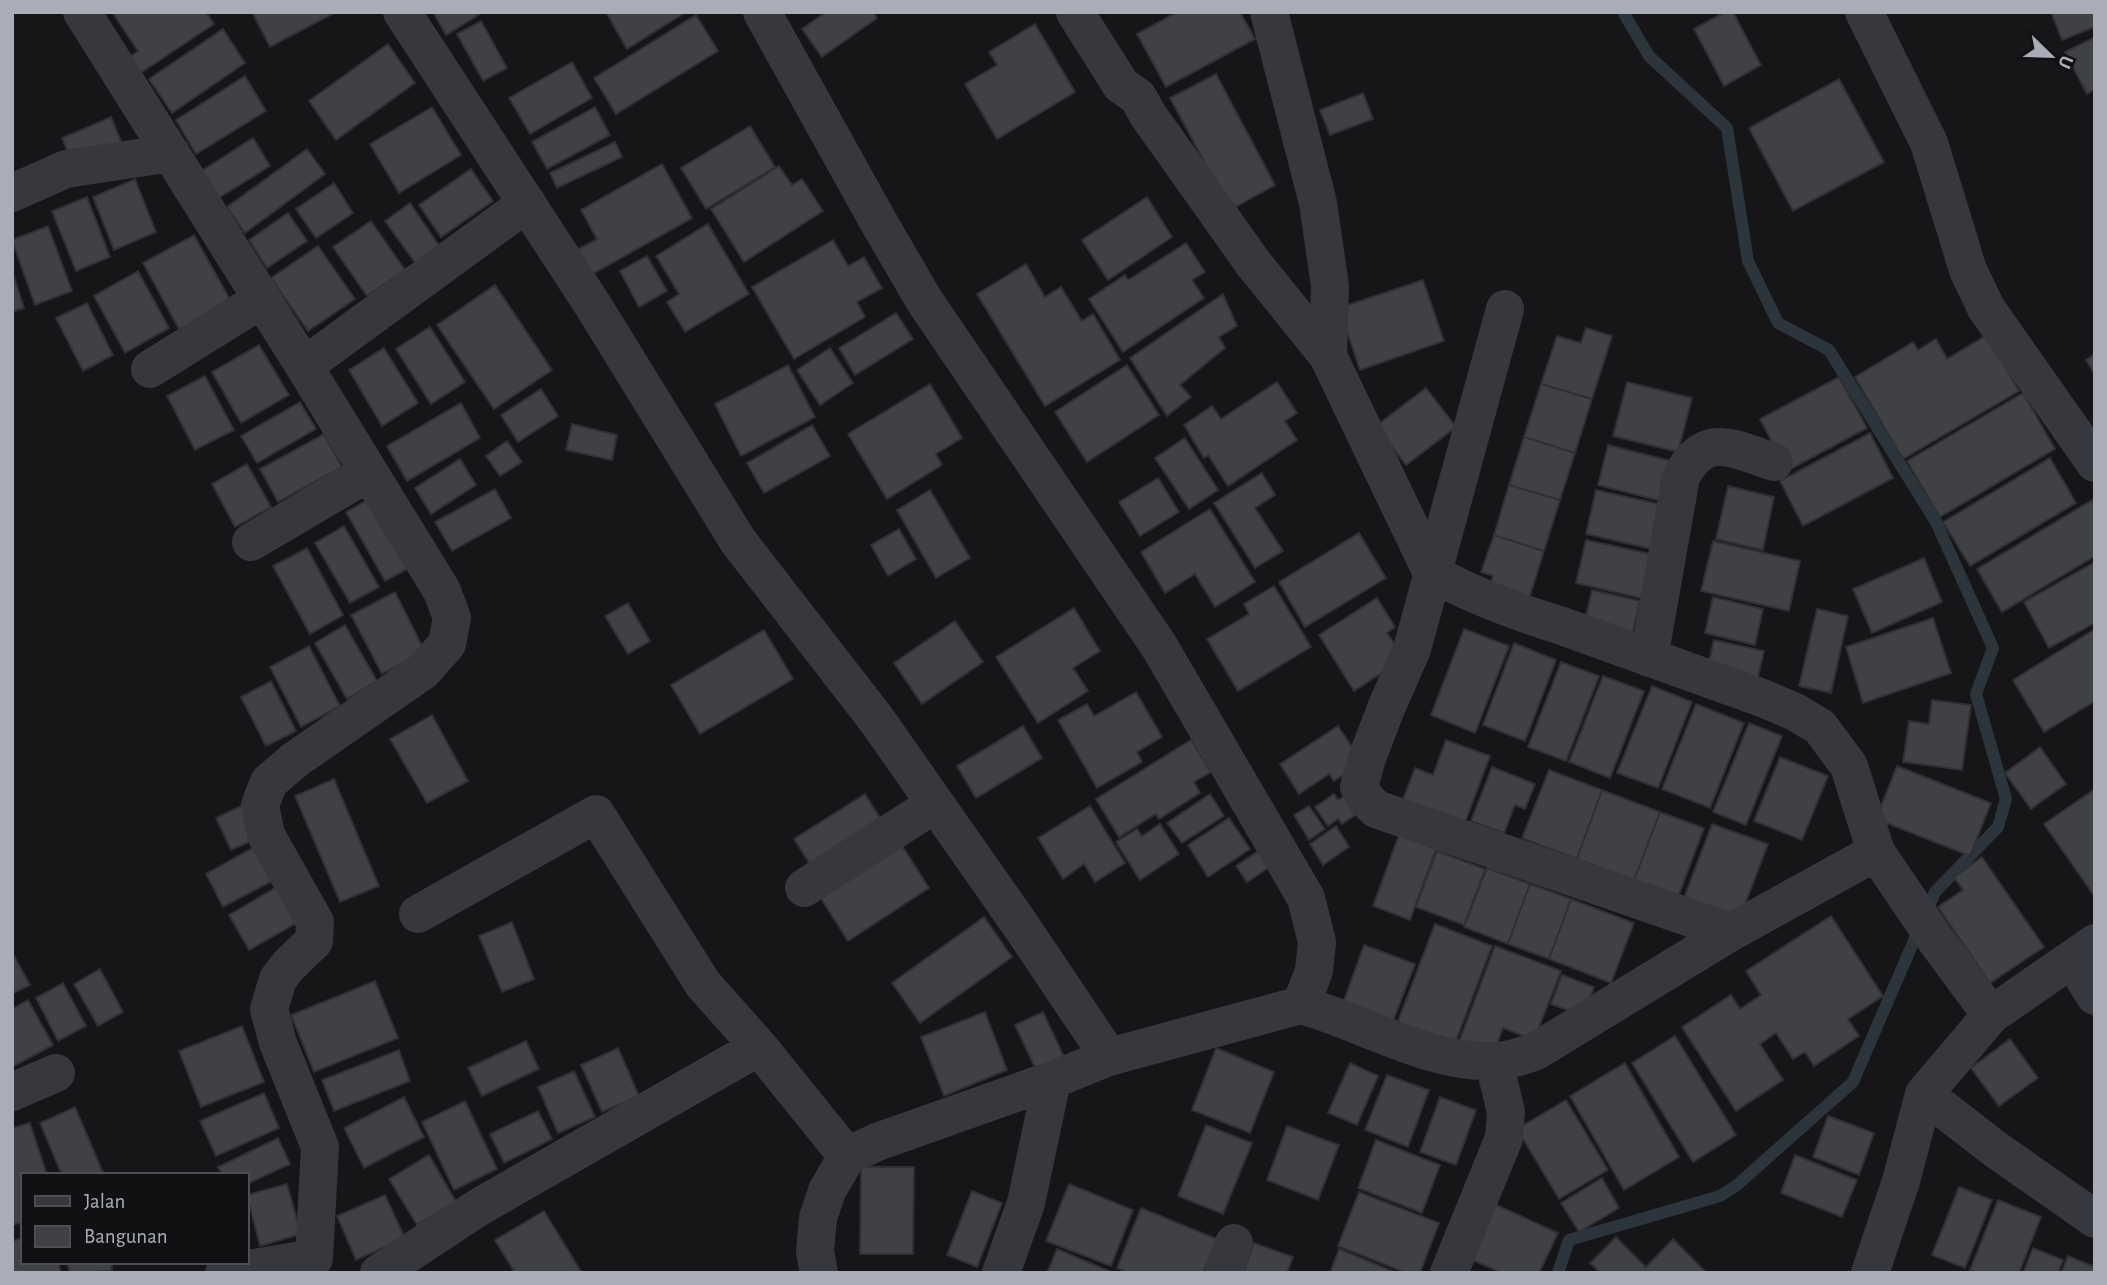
<svg xmlns="http://www.w3.org/2000/svg" width="2107" height="1285" font-family="'Alegreya Sans',sans-serif">
<style>
.lines{fill:none;stroke-linecap:round;stroke-linejoin:round}
.stream{stroke:#2c353c;stroke-width:12}
.building{fill:#404145;stroke:#303034;stroke-width:2}
.minor{stroke:#37383d;stroke-width:38}
</style>
<rect width="100%" height="100%" fill="#161618"/>
<g class="lines">
<path class="stream" d="M1558 1273 1569 1240 1720 1196 1737 1185 1853 1082 1935 892 1998 827 2006 799 1976 694 1993 648 1936 522 1829 350 1778 323 1748 261 1727 128 1649 56 1623 12"/>
</g>
<path class="building" d="M112 12H206L214 24 139 74 129 57 138 51Z
M252 12H336L270 47Z
M433 12H483L446 35Z
M610 12H686L627 49 607 14Z
M826 12H873L877 18 822 57 802 29Z
M1177 12H1240L1255 39 1166 87 1137 34Z
M1725 12H1733L1761 65 1724 86 1694 29Z
M2051 12H2095V27L2062 40Z
M696 15 718 51 616 114 594 78Z
M481 21 507 68 483 81 457 34Z
M1035 24 1075 92 997 139 965 84 997 65 989 52Z
M223 29 245 63 172 113 149 79Z
M2095 37V89L2087 94 2065 52Z
M388 44 415 83 336 140 309 101Z
M572 62 592 98 530 134 509 98Z
M1216 74 1275 185 1230 210 1170 98Z
M245 76 266 111 196 154 176 120Z
M1839 79 1884 162 1793 211 1749 128Z
M1363 93 1373 119 1330 135 1320 110Z
M432 107 461 155 399 193 370 144Z
M595 107 610 135 547 169 532 142Z
M111 117 123 146 74 167 62 138Z
M750 126 775 167 706 209 681 168Z
M253 138 270 166 217 199 200 172Z
M615 142 622 157 557 188 550 173Z
M307 149 325 174 245 233 227 207Z
M662 164 692 218 591 275 577 250 597 239 581 210Z
M779 166 792 185 802 179 823 211 744 262 711 209Z
M471 169 493 201 441 237 419 205Z
M135 179 156 232 114 250 93 197Z
M334 183 353 213 316 238 296 209Z
M87 197 110 257 76 271 52 211Z
M1147 197 1172 237 1108 280 1082 240Z
M410 203 440 247 416 264 385 221Z
M288 213 307 241 267 268 249 240Z
M371 221 405 270 367 296 333 247Z
M708 224 749 294 685 332 667 302 679 294 656 256Z
M48 226 72 291 35 305 12 240Z
M194 235 233 305 181 333 143 263Z
M833 240 848 266 864 257 882 288 857 302 865 317 794 359 752 287Z
M1186 243 1205 272 1192 280 1204 298 1123 352 1089 299 1125 275 1128 280Z
M318 246 355 299 308 331 271 278Z
M647 256 667 291 639 307 620 271Z
M1026 264 1045 297 1061 287 1082 321 1093 314 1120 360 1045 406 977 294Z
M12 270 24 308 12 312Z
M138 271 169 328 125 353 94 296Z
M1423 280 1444 341 1360 370 1339 308Z
M495 285 552 370 494 409 437 325Z
M1223 294 1237 326 1219 337 1225 348 1180 385 1191 397 1167 416 1130 358Z
M87 303 113 355 83 371 56 318Z
M896 313 913 339 855 375 839 348Z
M430 327 465 382 431 404 396 349Z
M1586 328 1612 336 1592 399 1541 384 1557 336 1581 343Z
M1987 335 2019 391 1903 459 1855 377 1913 342 1918 350 1936 339 1947 359Z
M259 345 289 395 241 423 212 372Z
M384 348 418 403 382 426 349 370Z
M830 348 853 383 820 405 797 370Z
M2095 354V375L2086 360Z
M788 365 815 417 741 456 715 404Z
M1127 365 1159 415 1087 462 1055 412Z
M205 376 234 430 195 450 167 396Z
M1839 377 1867 428 1787 471 1760 419Z
M1277 382 1297 413 1285 421 1297 440 1228 486 1208 455 1204 458 1184 425 1212 406 1221 419Z
M1627 382 1692 398 1678 452 1613 436Z
M930 384 962 438 936 454 942 465 887 499 848 434Z
M1541 384 1592 399 1575 453 1524 437Z
M1426 388 1456 427 1406 465 1376 426Z
M541 389 558 416 518 442 501 415Z
M2023 393 2055 449 1940 517 1907 461Z
M300 402 316 429 257 463 241 436Z
M461 403 480 438 407 481 387 446Z
M572 424 617 435 612 460 566 450Z
M812 425 830 456 764 493 747 463Z
M1870 433 1893 478 1803 526 1780 481Z
M324 434 342 467 278 502 260 469Z
M1524 437 1575 453 1560 500 1509 485Z
M1185 438 1218 490 1189 509 1155 458Z
M507 441 522 462 500 476 486 456Z
M1608 445 1675 462 1665 502 1598 485Z
M2050 458 2076 503 1970 566 1943 522Z
M460 459 476 485 431 514 415 488Z
M247 464 271 507 235 527 212 484Z
M1262 473 1275 495 1255 508 1283 551 1255 568 1214 503Z
M1158 478 1179 512 1140 536 1119 502Z
M1509 485 1560 500 1544 551 1494 535Z
M1728 486 1774 497 1763 550 1716 539Z
M495 489 511 518 452 551 435 522Z
M930 490 970 558 936 578 897 510Z
M1596 490 1663 505 1652 549 1586 534Z
M373 497 411 567 385 581 346 512Z
M2092 500 2095 505V556L2002 612 1977 569Z
M1210 509 1255 582 1215 607 1195 574 1165 593 1141 552Z
M344 526 379 587 350 603 315 543Z
M899 529 916 559 888 576 871 545Z
M1359 533 1386 578 1305 627 1279 582Z
M1494 535 1544 551 1528 602 1489 590 1493 576 1481 572Z
M1586 540 1655 555 1645 599 1576 583Z
M1713 541 1800 561 1789 611 1701 591Z
M307 548 343 615 310 634 273 566Z
M1924 558 1942 602 1872 633 1853 589Z
M2095 562V623L2049 648 2024 602Z
M1274 586 1311 647 1238 691 1207 639 1249 614 1244 604Z
M1592 590 1640 601 1632 636 1584 625Z
M395 592 425 652 382 674 351 615Z
M1713 597 1763 609 1755 645 1705 633Z
M1377 598 1395 627 1387 633 1404 658 1354 691 1319 635Z
M628 603 650 641 628 654 605 616Z
M1074 608 1100 651 1073 668 1088 691 1038 723 996 657Z
M1817 609 1848 616 1831 693 1799 686Z
M1933 618 1951 673 1863 703 1846 647Z
M955 621 983 662 922 704 894 663Z
M345 625 377 681 347 699 315 643Z
M1464 629 1509 646 1475 733 1431 715Z
M2095 629V701L2044 732 2013 680Z
M764 630 793 679 700 734 671 685Z
M1714 640 1764 651 1757 681 1707 670Z
M1514 643 1556 660 1525 741 1483 725Z
M309 646 340 706 301 727 270 667Z
M1561 662 1599 676 1566 761 1528 747Z
M1603 676 1644 691 1610 778 1569 762Z
M271 681 296 731 266 746 241 697Z
M1652 686 1692 702 1658 788 1617 773Z
M1136 692 1162 737 1137 752 1142 762 1097 788 1058 720 1087 704 1094 716Z
M1932 700 1971 705 1962 770 1903 762 1909 721 1929 724Z
M1696 704 1744 723 1710 808 1662 789Z
M432 715 468 781 427 803 390 739Z
M1749 723 1782 736 1746 825 1713 812Z
M1023 726 1042 758 976 798 957 766Z
M1338 726 1362 762 1334 781 1329 774 1299 794 1280 764Z
M1191 740 1211 772 1194 782 1200 793 1159 819 1156 814 1119 837 1096 799Z
M1446 740 1490 756 1463 828 1401 805 1415 768 1433 775Z
M2040 747 2066 784 2031 809 2005 773Z
M1780 757 1828 776 1802 840 1754 821Z
M1897 766 1991 803 1970 856 1876 819Z
M1492 767 1535 784 1525 809 1515 805 1504 833 1471 821Z
M1549 770 1602 790 1577 859 1522 838Z
M334 779 379 886 340 902 295 796Z
M2095 789V897L2044 824Z
M1602 790 1660 812 1634 880 1577 859Z
M1351 792 1363 810 1342 824 1338 819 1328 826 1315 807 1334 794 1338 800Z
M865 794 885 826 815 872 794 839Z
M1210 794 1224 816 1182 843 1167 823Z
M245 804 260 837 231 850 216 818Z
M1090 806 1125 863 1095 882 1084 864 1063 879 1038 838Z
M1309 806 1325 829 1309 840 1294 815Z
M1660 812 1704 828 1678 897 1634 880Z
M1229 818 1250 849 1208 877 1188 845Z
M1160 824 1179 854 1140 880 1116 842 1137 829 1142 836Z
M1712 824 1768 844 1739 920 1684 898Z
M1336 826 1349 847 1323 865 1310 844Z
M1399 835 1436 849 1410 920 1373 906Z
M896 836 929 888 848 941 815 889Z
M260 844 278 878 223 907 206 874Z
M1263 848 1274 864 1247 882 1236 866Z
M1437 851 1485 869 1464 925 1416 907Z
M1982 857 2044 947 1990 983 1938 907 1963 890 1954 877Z
M1487 868 1530 884 1508 944 1464 927Z
M1530 884 1571 899 1549 959 1508 944Z
M280 885 300 921 249 950 229 915Z
M1571 899 1634 923 1611 983 1549 959Z
M1831 916 1883 996 1848 1019 1859 1036 1814 1066 1805 1052 1793 1059 1776 1033 1760 1044 1783 1080 1736 1111 1682 1027 1731 995 1740 1009 1761 995 1746 971Z
M984 917 1012 957 920 1023 892 983Z
M512 922 534 979 502 992 479 936Z
M1435 924 1492 946 1452 1051 1395 1029Z
M1364 945 1415 964 1392 1024 1342 1006Z
M1495 946 1561 971 1534 1040 1503 1028 1493 1055 1459 1042Z
M12 952 30 985 12 994Z
M100 969 123 1012 98 1026 74 984Z
M1562 975 1594 987 1583 1016 1551 1004Z
M375 981 398 1038 314 1072 291 1015Z
M63 983 86 1026 58 1041 36 998Z
M28 1000 53 1045 12 1067V1009Z
M985 1012 1007 1070 944 1096 921 1037Z
M1043 1012 1064 1057 1036 1070 1015 1025Z
M242 1026 264 1082 201 1107 179 1051Z
M1675 1036 1736 1135 1693 1162 1632 1063Z
M2010 1039 2038 1078 1999 1106 1971 1068Z
M526 1041 539 1069 482 1096 468 1068Z
M618 1048 639 1096 602 1112 581 1065Z
M1216 1048 1274 1072 1250 1133 1192 1110Z
M399 1050 410 1081 334 1111 322 1080Z
M1350 1063 1378 1076 1357 1125 1328 1113Z
M1625 1063 1679 1157 1624 1190 1570 1096Z
M574 1071 595 1117 558 1133 538 1087Z
M1387 1075 1429 1090 1408 1147 1365 1130Z
M264 1093 279 1128 216 1156 200 1121Z
M404 1097 424 1137 364 1168 344 1128Z
M1440 1097 1476 1110 1456 1165 1420 1152Z
M1566 1100 1608 1170 1559 1199 1517 1129Z
M465 1101 497 1169 454 1190 422 1122Z
M75 1107 104 1175H62L40 1123Z
M538 1111 552 1139 504 1163 490 1134Z
M1828 1116 1874 1133 1859 1175 1813 1157Z
M30 1123 47 1175H23V1222L12 1225V1128Z
M1206 1125 1252 1143 1223 1214 1178 1196Z
M1287 1126 1339 1145 1318 1200 1267 1180Z
M278 1138 290 1164 247 1184V1175H222L218 1167Z
M1376 1140 1440 1165 1422 1213 1358 1188Z
M429 1155 456 1202 417 1225 389 1179Z
M1795 1155 1857 1180 1842 1217 1781 1193Z
M861 1167H914L913 1254H860Z
M1602 1178 1619 1208 1579 1232 1561 1203Z
M287 1184 301 1234 260 1246 247 1195Z
M1069 1184 1133 1210 1111 1266 1046 1241Z
M1959 1187 1992 1200 1965 1268 1932 1255Z
M972 1191 1002 1203 977 1267 947 1255Z
M1359 1192 1439 1223 1420 1273H1407L1338 1246Z
M385 1195 405 1238 356 1260 337 1216Z
M1998 1200 2041 1217 2019 1273H1977L1970 1270Z
M1492 1203 1558 1233 1539 1273H1502L1468 1258Z
M1141 1208 1217 1239 1203 1273H1129L1117 1268Z
M544 1211 582 1273H515L495 1240Z
M1616 1237 1646 1267 1673 1239 1707 1273H1600L1590 1263Z
M23 1238V1262H58L61 1273H12V1241Z
M1254 1243 1293 1257 1287 1273H1243Z
M2033 1248 2063 1260 2058 1273H2023Z
M1057 1249 1114 1273H1047Z
M1339 1249 1397 1273H1330Z
M2068 1256 2095 1267V1273H2061Z
M67 1262H111L112 1271 70 1273Z"/>
<g class="lines">
<path class="minor" d="M82 12 304 366 442 591 452 618 447 644 423 671 296 759 269 782 260 805 266 835 315 922 314 941 289 965 278 979 269 1009 278 1043 320 1147 314 1258 224 1273
M402 12 594 307 738 541 876 719 1019 923 1109 1057
M762 12 878 221 924 300 1159 646 1306 898 1317 942 1314 971 1301 1005
M1075 12 1121 85 1138 97 1148 115 1253 263 1328 356
M1269 12 1318 203 1330 286 1328 356 1432 573C1473 596 1517 612 1562 626L1765 699 1795 712 1820 727 1849 766 1876 852 1935 939 1991 1015 1924 1094 1901 1181 1870 1273
M1864 12 1929 143 1968 270 1986 308 2095 463
M12 193 66 169 171 153
M1505 309 1412 649 1387 706 1367 758 1359 787 1366 799 1376 809 1731 932 1876 852
M304 366 527 203
M150 369 262 299
M251 542 368 473
M1649 658 1681 477C1705 430 1734 449 1774 462
M804 888 935 804
M418 914 596 814 703 984 759 1047 847 1156
M2072 959 2095 996
M1991 1015 2095 943
M12 1092 56 1073
M1924 1094 1995 1149 2095 1219
M379 1273 479 1207 759 1047
M819 1273 815 1251 818 1218 827 1191 847 1156 877 1142 1052 1080 1109 1057 1301 1005C1362 1022 1430 1064 1494 1061 1508 1061 1522 1056 1536 1051L1731 932
M1001 1273 1026 1203 1052 1080
M1223 1273 1234 1243
M1449 1273 1504 1138 1506 1112 1494 1062"/>
</g>
<rect width="2107" height="1285" fill="none" stroke="#a8adb8" stroke-width="28"/>
<rect x="21" y="1173" width="228" height="91" fill="#111113" stroke="#4d4f55" stroke-width="2"/>
<rect x="35" y="1196" width="35" height="10" fill="#37383d" stroke="#4d4f55" stroke-width="2"/>
<text x="84" y="1208" font-size="21" fill="#a8adb8">Jalan</text>
<rect x="35" y="1226" width="35" height="21" fill="#404145" stroke="#4d4f55" stroke-width="2"/>
<text x="84" y="1243" font-size="21" fill="#a8adb8">Bangunan</text>
<g transform="translate(2051 56) rotate(113)" stroke="#111113" stroke-width="5" paint-order="stroke">
<path d="M0-5L12 26L0 18L-12 26Z" fill="#a8adb8"/>
<text y="-10" font-size="19" font-weight="bold" text-anchor="middle" fill="#a8adb8">U</text>
</g>
</svg>
